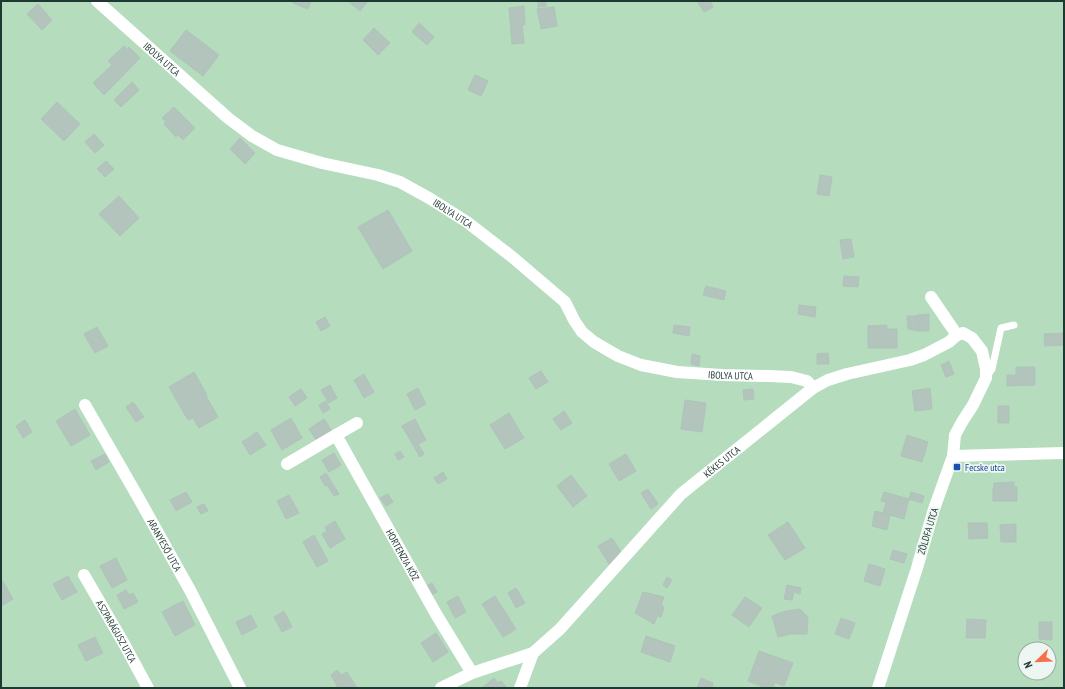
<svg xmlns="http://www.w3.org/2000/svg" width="1065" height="689" font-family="'PT Sans Narrow',sans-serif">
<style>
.green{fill:#b4dcbd;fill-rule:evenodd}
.building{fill:#b2c4bc;stroke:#afc3ba}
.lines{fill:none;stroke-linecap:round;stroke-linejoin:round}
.service{stroke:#fff;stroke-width:7}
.minor{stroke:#fff;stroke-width:12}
.transit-dot{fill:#1a4fb4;stroke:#edf6f1;stroke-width:1.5}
.labels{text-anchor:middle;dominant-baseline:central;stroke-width:3.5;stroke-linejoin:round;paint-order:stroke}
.street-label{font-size:10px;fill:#1e3931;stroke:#edf6f1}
.transit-label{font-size:10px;fill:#164399;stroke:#edf6f1;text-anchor:start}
</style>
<rect width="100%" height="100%" fill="#ddeae3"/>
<path class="green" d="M1 1H1064V688H1ZM1025 649H1049V673H1025Z"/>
<path class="building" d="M294 1H311L308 9 293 3Z
M348 1H368L360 11Z
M538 1H546V6L538 7Z
M697 1H710L713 7 704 12Z
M38 4 52 20 42 30 27 14Z
M524 6 525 25H522L524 43 512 44 509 8Z
M554 7 557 26 541 29 537 9Z
M419 23 434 37 427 45 412 32Z
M374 28 390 43 378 55 363 40Z
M186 30 219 55 203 76 170 51Z
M124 46 127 50 129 47 140 58 104 95 93 83 112 65 108 61Z
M475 75 488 81 481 96 468 90Z
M132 82 139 90 121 107 114 100Z
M57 102 80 124 64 141 41 119Z
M174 107 195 128 183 140 178 135 176 137 164 124 166 122 162 118Z
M94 134 104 145 95 153 85 142Z
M240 138 255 153 245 164 230 149Z
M106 161 114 169 105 177 97 169Z
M820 175 832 177 829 196 817 194Z
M119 196 139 218 120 236 99 214Z
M388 210 412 251 383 269 358 227Z
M851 239 854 257 843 259 840 240Z
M844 276 859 277 858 287 843 286Z
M706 286 726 291 724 300 703 295Z
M799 305 816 307 815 317 798 314Z
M929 314V331H918L917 315Z
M907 316H917L918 331 908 329Z
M325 317 330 326 321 331 316 322Z
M674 325 690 327 689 336 673 333Z
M887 325V329H897V348H868V326Z
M97 327 108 346 95 353 84 334Z
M1064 333V345L1045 346 1044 334Z
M828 353 829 364H817V354Z
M692 354 700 356 699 366 691 364Z
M949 361 954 374 946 377 941 365Z
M1016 367H1035V385L1007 386V375H1016Z
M541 371 548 382 536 389 529 378Z
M194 372 207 395 206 396 218 417 199 428 193 418 188 420 169 387Z
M364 374 374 392 364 398 354 380Z
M330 385 337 398 329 403 321 390Z
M418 388 426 404 415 410 407 394Z
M930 388 932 409 915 411 912 391Z
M301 389 307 398 295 406 289 397Z
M753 389 754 399 744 400 743 390Z
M685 400 706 403 702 432 681 429Z
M326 401 330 409 323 413 319 405Z
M133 402 144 417 136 422 126 407Z
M998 406H1009V423H998Z
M75 409 90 435 71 446 56 421Z
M564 411 572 423 561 430 553 419Z
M509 413 524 438 505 449 490 425Z
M291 418 302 438 282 450 271 430Z
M324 419 332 431 317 441 309 429Z
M415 419 426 440 418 444 424 454 420 457 402 426Z
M25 420 32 432 23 438 16 426Z
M257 432 266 445 250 455 242 442Z
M907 435 928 442 922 462 901 456Z
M400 451 404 457 398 460 395 454Z
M334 453 341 465 329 472 322 460Z
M105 454 109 462 96 470 91 461Z
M626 454 636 471 619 481 609 464Z
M443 472 447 479 438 484 434 478Z
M326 473 339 494 334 496 327 485 325 486 320 477Z
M571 475 587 496 573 507 557 486Z
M1014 482V487H1017V501H993V488H994V483Z
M648 489 658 504 651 509 641 493Z
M186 492 192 502 176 511 170 500Z
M884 492 909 499 904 519 883 513 886 502 881 501Z
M911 492 924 496 922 503 909 499Z
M388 494 393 502 386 506 380 498Z
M289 495 299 513 286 519 277 501Z
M204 504 208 511 201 514 197 507Z
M875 511 890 515 887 530 872 526Z
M335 521 345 539 330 548 322 534 327 531 325 527Z
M788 522 805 548 785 560 768 535Z
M968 523H987L988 538 969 539Z
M1016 524V542H1001L1000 525Z
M314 535 328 561 317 567 303 542Z
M612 538 621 552 609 564 598 546Z
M893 550 907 554 904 563 890 559Z
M116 558 127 580 112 588 100 566Z
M869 564 885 569 880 586 864 581Z
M68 576 77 592 62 600 53 584Z
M667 577 672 580 667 588 663 585Z
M2 580 13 599 1 606V581Z
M432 583 437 592 431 595 426 586Z
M787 585 801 588 800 594 794 592 792 600 784 599Z
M516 588 525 603 516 608 508 593Z
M126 590 129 595 133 593 138 602 124 609 117 595Z
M643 592 664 597 661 605 664 607 661 617 657 616 654 624 635 613Z
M458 596 466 612 455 618 447 602Z
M495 596 516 629 503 637 482 604Z
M745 597 762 608 749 627 732 615Z
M183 601 195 625 175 636 162 612Z
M800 609 808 617 807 634H790L778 637 772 616 786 611Z
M284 611 292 627 282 632 274 617Z
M251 615 257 627 242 635 236 622Z
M841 618 855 623 849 639 835 634Z
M967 619 986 620 985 638H966Z
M1039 622H1052V640L1039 639Z
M436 633 448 652 433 662 421 643Z
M646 636 675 646 670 662 641 652Z
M95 637 103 653 86 661 78 645Z
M759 651 793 663 784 686 775 682 773 688H766L748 681Z
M337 670 341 675 347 672 357 688H338L331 675Z
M494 678 498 683 501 681 507 688H484L483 687Z
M701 678 713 683 712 688H697Z"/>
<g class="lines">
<path class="service" d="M988 375 992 369 1001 328 1014 325"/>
<g class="minor">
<path id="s1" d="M97 1 228 118 252 136 277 150 322 163 378 175 400 182 429 198 467 222 511 256 565 302 574 320 582 332 594 342 618 356 641 365 677 372 722 375 769 376 791 377 807 381 813 388"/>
<path d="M931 297 957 335"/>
<path id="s2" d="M85 405 138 497 191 592 240 688"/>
<path d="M336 435 357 423"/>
<path d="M953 456 1064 453"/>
<path id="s3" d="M287 464 336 435 436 614 472 673"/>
<path id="s4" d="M84 575 123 642 148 688"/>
<path id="s5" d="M441 688 472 673 533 653 560 629 681 494 813 388 828 380 847 374 910 360 924 355 949 342 957 335 963 333 972 338 982 351 986 369V378L973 405 962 422 955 435 953 456 934 509 917 568 878 688"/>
<path d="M520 688 533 653"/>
</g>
</g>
<rect class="transit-dot" x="953" y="463" width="8" height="8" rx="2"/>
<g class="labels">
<g class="street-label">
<text stroke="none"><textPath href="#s1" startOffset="87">IBOLYA UTCA</textPath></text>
<text stroke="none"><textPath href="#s1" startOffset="423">IBOLYA UTCA</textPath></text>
<text stroke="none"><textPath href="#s1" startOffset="759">IBOLYA UTCA</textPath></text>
<text stroke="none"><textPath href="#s5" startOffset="368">KÉKES UTCA</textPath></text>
<text transform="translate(928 531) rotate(-73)">ZÖLDFA UTCA</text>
<text stroke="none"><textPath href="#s2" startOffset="161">ARANYESŐ UTCA</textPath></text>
<text stroke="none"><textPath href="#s3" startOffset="194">HORTENZIA KÖZ</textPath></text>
<text stroke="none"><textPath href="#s4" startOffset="65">ASZPARÁGUSZ UTCA</textPath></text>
</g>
<g class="transit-label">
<text x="965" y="467">Fecske utca</text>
</g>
</g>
<rect width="1065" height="689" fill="none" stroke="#1e3931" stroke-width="4"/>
<g transform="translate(1037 661) rotate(247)"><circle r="19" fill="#edf6f1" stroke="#9aaaa4"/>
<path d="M0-3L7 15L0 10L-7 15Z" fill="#f86e4c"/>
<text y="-6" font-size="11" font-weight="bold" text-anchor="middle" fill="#1e3931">N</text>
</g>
</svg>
